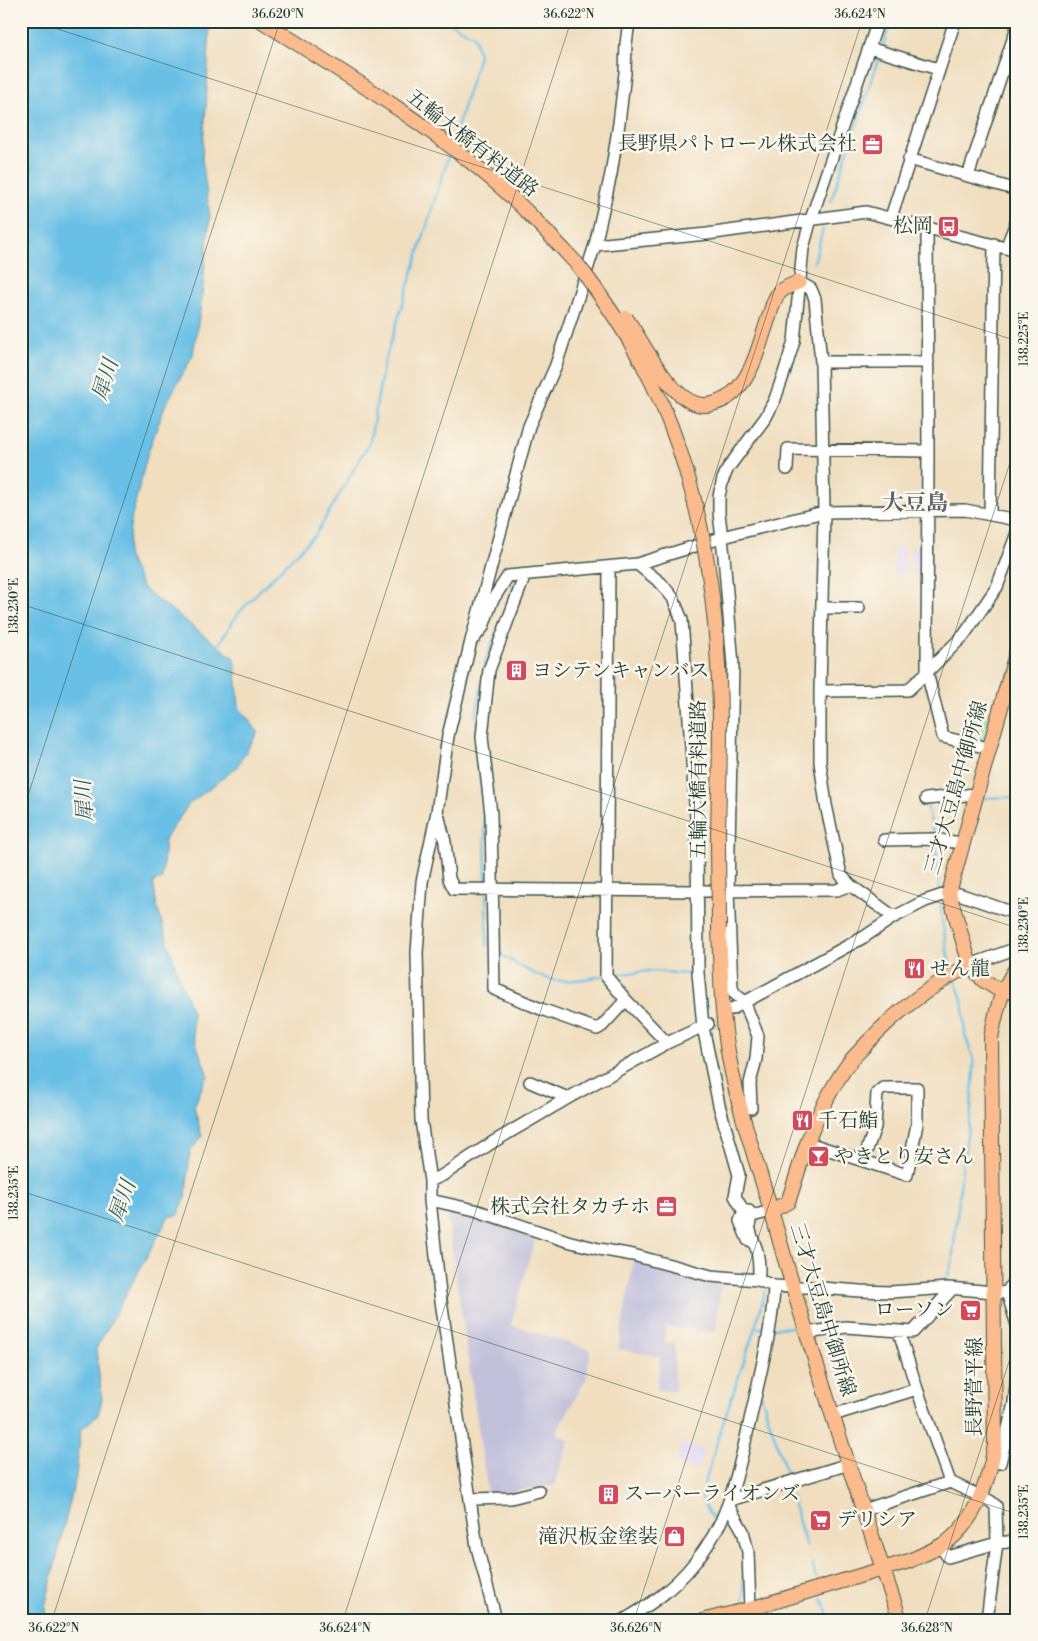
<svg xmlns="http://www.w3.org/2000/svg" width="1038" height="1641" font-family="'Libre Bodoni','Noto Serif JP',serif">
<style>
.built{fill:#ddd5f6}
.industrial{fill:#c2c1dc}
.green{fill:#71c98e;stroke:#488361}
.water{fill:#69c0e6;stroke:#447e8d}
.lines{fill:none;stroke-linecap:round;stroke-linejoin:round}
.stream{stroke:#69c0e6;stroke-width:2.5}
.minor-casing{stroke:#3e5549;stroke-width:14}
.major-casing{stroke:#3e5549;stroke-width:16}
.minor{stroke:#fff;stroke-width:11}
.major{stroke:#fbbb8c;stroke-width:14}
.major-bridge-casing{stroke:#3e5549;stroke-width:16;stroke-linecap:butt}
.major-bridge{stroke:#fbbb8c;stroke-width:14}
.ticks{fill:none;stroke:#1f3d34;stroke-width:1;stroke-opacity:0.45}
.labels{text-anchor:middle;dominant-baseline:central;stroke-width:5;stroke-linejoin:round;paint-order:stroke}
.street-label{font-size:20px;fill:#1f3d34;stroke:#fbf7ec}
.poi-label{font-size:20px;fill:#1f3d34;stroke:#fbf7ec;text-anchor:start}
.water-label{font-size:21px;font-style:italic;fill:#325e60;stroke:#fbf7ec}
.quarter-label{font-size:22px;font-weight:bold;fill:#5a646e;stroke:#fbf7ec}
.neatline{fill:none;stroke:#1f3d34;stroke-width:2}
.ticks-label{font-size:12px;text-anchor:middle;fill:#1f3d34}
</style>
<rect width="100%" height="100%" fill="#fbf7ec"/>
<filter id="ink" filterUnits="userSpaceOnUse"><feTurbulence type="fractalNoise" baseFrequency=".02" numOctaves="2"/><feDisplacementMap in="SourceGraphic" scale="10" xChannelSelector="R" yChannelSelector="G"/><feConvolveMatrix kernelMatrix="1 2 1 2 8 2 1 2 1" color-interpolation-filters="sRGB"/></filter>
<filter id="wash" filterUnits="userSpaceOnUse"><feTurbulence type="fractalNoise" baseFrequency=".0096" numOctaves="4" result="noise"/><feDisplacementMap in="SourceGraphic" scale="20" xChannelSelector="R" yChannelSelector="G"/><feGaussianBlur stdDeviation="1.12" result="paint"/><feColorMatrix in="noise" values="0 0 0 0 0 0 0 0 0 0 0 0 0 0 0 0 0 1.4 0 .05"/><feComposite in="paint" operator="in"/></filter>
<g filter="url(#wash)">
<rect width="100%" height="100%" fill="#f0debf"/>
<path class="built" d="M911 546H921V573H911Z
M904 547 905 574H895L894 548Z
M682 1443 704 1450 698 1470 676 1463Z"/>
<path class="industrial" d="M446 1209 536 1235 511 1325 591 1350 586 1379 558 1429 557 1434 569 1440 554 1485 488 1495Z
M634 1259 721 1282 716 1330 711 1332 666 1327 664 1343H675V1391L657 1390 660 1357 618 1349Z"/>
<path class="green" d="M966 709 994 716 984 744 967 739 969 734 960 732Z"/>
<path class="water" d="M21 21H210L206 107 202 159 210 217 201 304 193 355 165 406 148 452 131 520 127 555 143 588 235 659 239 707 258 732 236 768 189 804 165 839 162 879 153 882 157 907 178 974 192 1012 193 1035 208 1076 204 1082 194 1107 202 1137 190 1151 186 1198 177 1216H169L96 1349 102 1399 98 1415 81 1429 76 1476 45 1607 46 1620H21Z"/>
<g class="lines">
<path class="stream" d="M447 21 474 36 479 56 453 141
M883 46 891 21
M831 201 878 60
M814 263 823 229
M217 647 237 615 259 591 316 534 370 442 383 367 450 151
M982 798 1017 797
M929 804H927L934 836
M935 843 940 890
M486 882 485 831 476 715 486 659 516 582
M486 894 487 946
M941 904V914L950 968
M498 953C518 964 540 981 563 981 576 981 590 978 602 976
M612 975 649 971 689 974
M944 1285 952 1264 962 1168 971 1110 974 1071V1060L965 1035 963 1003 955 980
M931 1304 941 1293
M816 1325 832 1324
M755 1328 765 1292
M774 1328 794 1327
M761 1395 787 1475
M791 1495 806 1546
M714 1519C706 1511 702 1504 702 1492L721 1429 755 1328H763
M724 1525 737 1539 742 1547
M812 1563 816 1578
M743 1577 744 1600
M822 1599 830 1620"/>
</g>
</g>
<g filter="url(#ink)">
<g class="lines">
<defs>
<path id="minor" d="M869 48 938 69
M909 159 1017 190
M968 176 1017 27
M891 217 955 21
M595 245 707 234 866 212 1017 251
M1006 248 1017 220
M799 282 811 289 815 299 821 362 824 512 820 691V762L826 805 841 875 850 885 894 917
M821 362H928
M787 469 788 449 928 451
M990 514 994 244
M637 564 661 583 673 598 682 620 697 831 698 973 703 1027 719 1105 739 1175 735 1196 744 1212
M609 567 606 976 626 1000 667 1043
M525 575 489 670 482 737 491 814 494 989 541 1009 597 1029 602 1026 626 1000
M822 608H859
M474 638 483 627 492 601 508 576 637 564 734 534 824 512 965 510 1017 520
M820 691 908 690 927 672 928 451 927 228
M1005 692 1017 697
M988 748 943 737 927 672 964 635 997 587 1017 533
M926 799 976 794
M438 814 445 842 449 879 454 889 696 891 837 890 850 885
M884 840 931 839 962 843
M970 965 1017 948
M1002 992 1017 993
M732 1009 864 937 894 917 925 901 949 893 959 894 1017 914
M530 1082 568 1098
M751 1108 750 1083 756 1059 758 1036 744 1001 735 994 732 988 728 891 733 665 724 556 719 513V496L723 479 728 468 766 417 775 399 785 370 794 341 803 248 811 219 878 21
M808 1143 907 1175 917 1124V1088H883L877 1093 875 1127 863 1161
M430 1181 443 1175 493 1142 568 1098 667 1043 708 1024
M430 1200 475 1210 567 1241 599 1249 633 1255 711 1276 758 1280 774 1286 792 1287H808L860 1291 891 1292 948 1288 1017 1294
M748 1240 740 1221 744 1212 749 1211
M1017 1276 1007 1292 1017 1325
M758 1280C760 1270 759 1261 757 1251 754 1240 745 1227 752 1216L771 1211
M899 1332 917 1389 950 1482
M807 1333 846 1327 913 1332 952 1289
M833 1415 917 1389
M1000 1463 1014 1403 1017 1376
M471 1499 511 1498 539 1491
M730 1500 849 1464
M728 1505 743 1531 748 1552 750 1609
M864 1510 950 1482 990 1501 996 1506 997 1543 987 1620
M940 1546 948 1557 997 1543 1017 1541
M496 1620 477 1547 440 1294 430 1200V1181L421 1120 417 953 422 882 437 812 448 736 471 641 529 426 556 365 595 245 611 174 619 123 625 73 626 44 629 21
M624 1620C639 1611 655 1602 668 1590 694 1568 717 1536 728 1504 740 1470 747 1432 755 1398 763 1361 773 1323 774 1286"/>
<path id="major" d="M262 21C338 70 418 117 488 176 520 203 548 233 577 264
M727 398C754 379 759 343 770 314 772 307 774 298 779 293 785 287 792 285 799 282
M719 929C721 972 721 1015 729 1057 739 1114 759 1168 775 1224 812 1357 856 1489 900 1620
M1002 992 983 980 970 965 949 893 1017 650
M771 1211 788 1202C796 1179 803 1153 812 1130 822 1107 834 1083 849 1063 854 1056 861 1050 867 1043 897 1011 931 985 970 965
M705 1620 750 1609 909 1561C922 1555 935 1550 947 1542 977 1519 989 1480 995 1445L991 1038C996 1012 1001 989 1017 967"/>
</defs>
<use href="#minor" class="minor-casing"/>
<use href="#major" class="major-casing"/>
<use href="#minor" class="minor"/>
<use href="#major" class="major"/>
<defs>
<path id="major-bridge" d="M577 264C597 290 616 317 632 345 688 440 712 555 718 664 722 721 719 778 718 835 718 866 719 898 719 929
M626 318C643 342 668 396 697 404 708 407 717 403 727 398"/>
</defs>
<use href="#major-bridge" class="major-bridge-casing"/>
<use href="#major-bridge" class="major-bridge"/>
</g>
</g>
<path class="ticks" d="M33 21 1017 341M21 604 1017 928M21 817 280 21M21 1191 1017 1514M52 1620 571 21M343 1620 862 21M634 1620 1017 441M925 1620 1017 1337"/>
<defs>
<symbol id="office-square" viewBox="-11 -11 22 22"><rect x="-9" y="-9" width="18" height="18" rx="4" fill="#d1495b" stroke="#fbf7ec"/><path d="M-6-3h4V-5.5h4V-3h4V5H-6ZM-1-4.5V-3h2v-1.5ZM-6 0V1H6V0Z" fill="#fff"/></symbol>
<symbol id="bus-square" viewBox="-11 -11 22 22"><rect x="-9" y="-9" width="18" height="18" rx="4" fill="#d1495b" stroke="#fbf7ec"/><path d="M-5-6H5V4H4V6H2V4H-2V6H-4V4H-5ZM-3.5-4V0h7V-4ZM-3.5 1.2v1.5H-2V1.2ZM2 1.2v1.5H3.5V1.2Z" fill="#fff"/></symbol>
<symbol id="building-square" viewBox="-11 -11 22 22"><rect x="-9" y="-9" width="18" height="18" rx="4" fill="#d1495b" stroke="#fbf7ec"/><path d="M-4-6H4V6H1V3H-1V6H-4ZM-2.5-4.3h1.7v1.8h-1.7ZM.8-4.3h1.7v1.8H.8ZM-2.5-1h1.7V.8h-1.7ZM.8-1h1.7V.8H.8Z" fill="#fff"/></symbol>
<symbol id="restaurant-square" viewBox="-11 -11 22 22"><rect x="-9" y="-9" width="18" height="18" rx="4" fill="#d1495b" stroke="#fbf7ec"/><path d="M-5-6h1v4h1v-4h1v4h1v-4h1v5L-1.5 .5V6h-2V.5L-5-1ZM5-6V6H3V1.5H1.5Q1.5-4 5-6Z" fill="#fff"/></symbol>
<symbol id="bar-square" viewBox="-11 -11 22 22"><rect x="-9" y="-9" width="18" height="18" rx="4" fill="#d1495b" stroke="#fbf7ec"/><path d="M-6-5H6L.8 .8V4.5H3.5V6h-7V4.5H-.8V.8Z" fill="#fff"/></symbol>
<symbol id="supermarket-square" viewBox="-11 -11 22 22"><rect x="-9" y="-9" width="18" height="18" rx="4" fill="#d1495b" stroke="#fbf7ec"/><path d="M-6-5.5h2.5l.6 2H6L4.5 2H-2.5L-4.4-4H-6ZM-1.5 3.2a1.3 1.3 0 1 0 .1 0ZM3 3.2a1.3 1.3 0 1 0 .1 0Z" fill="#fff"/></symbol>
<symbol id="shop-square" viewBox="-11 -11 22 22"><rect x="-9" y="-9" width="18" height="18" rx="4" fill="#d1495b" stroke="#fbf7ec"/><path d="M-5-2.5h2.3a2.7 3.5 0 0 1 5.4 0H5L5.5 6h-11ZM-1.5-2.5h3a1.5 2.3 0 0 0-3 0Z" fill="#fff"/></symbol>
</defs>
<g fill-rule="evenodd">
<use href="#office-square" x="860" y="132" width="25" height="25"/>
<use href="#bus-square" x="936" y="214" width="25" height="25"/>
<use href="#building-square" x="504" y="658" width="25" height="25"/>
<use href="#restaurant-square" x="902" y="956" width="25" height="25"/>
<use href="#restaurant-square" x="790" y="1108" width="25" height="25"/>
<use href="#bar-square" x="806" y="1144" width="25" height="25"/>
<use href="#office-square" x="654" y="1194" width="25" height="25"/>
<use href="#supermarket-square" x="958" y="1298" width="25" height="25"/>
<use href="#building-square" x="596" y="1482" width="25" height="25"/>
<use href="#supermarket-square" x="808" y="1508" width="25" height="25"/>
<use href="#shop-square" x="662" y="1524" width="25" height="25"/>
</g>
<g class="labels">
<g class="street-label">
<text transform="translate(472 144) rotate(38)">五輪大橋有料道路</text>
<text transform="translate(699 780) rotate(-90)">五輪大橋有料道路</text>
<text transform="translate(957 788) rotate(-74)">三才大豆島中御所線</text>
<text transform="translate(822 1310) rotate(73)">三才大豆島中御所線</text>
<text transform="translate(975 1387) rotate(-90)">長野菅平線</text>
</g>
<g class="poi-label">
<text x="857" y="144" text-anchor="end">長野県パトロール株式会社</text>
<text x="933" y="226" text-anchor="end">松岡</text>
<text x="532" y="671">ヨシテンキャンバス</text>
<text x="930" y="969">せん龍</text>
<text x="818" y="1121">千石鮨</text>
<text x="834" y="1157">やきとり安さん</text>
<text x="650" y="1207" text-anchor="end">株式会社タカチホ</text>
<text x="954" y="1310" text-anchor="end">ローソン</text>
<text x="624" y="1494">スーパーライオンズ</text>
<text x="837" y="1520">デリシア</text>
<text x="658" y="1537" text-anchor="end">滝沢板金塗装</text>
</g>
<g class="water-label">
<text transform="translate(106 380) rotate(-73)">犀川</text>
<text transform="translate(85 801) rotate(-94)">犀川</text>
<text transform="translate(123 1201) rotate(-71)">犀川</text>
</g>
<g class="quarter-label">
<text x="915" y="503">大豆島</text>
</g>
</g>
<rect width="1038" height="1641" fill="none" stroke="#fbf7ec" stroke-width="55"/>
<rect x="28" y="28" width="982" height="1586" class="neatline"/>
<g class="ticks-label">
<text x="278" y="18">36.620°N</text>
<text x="569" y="18">36.622°N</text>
<text x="860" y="18">36.624°N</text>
<text transform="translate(1024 339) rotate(-90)" y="4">138.225°E</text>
<text transform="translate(14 606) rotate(-90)" y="4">138.230°E</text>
<text transform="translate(1024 925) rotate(-90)" y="4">138.230°E</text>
<text transform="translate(14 1193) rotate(-90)" y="4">138.235°E</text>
<text transform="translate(1024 1512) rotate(-90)" y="4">138.235°E</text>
<text x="54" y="1632">36.622°N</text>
<text x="345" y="1632">36.624°N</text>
<text x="636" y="1632">36.626°N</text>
<text x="927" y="1632">36.628°N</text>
</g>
</svg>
